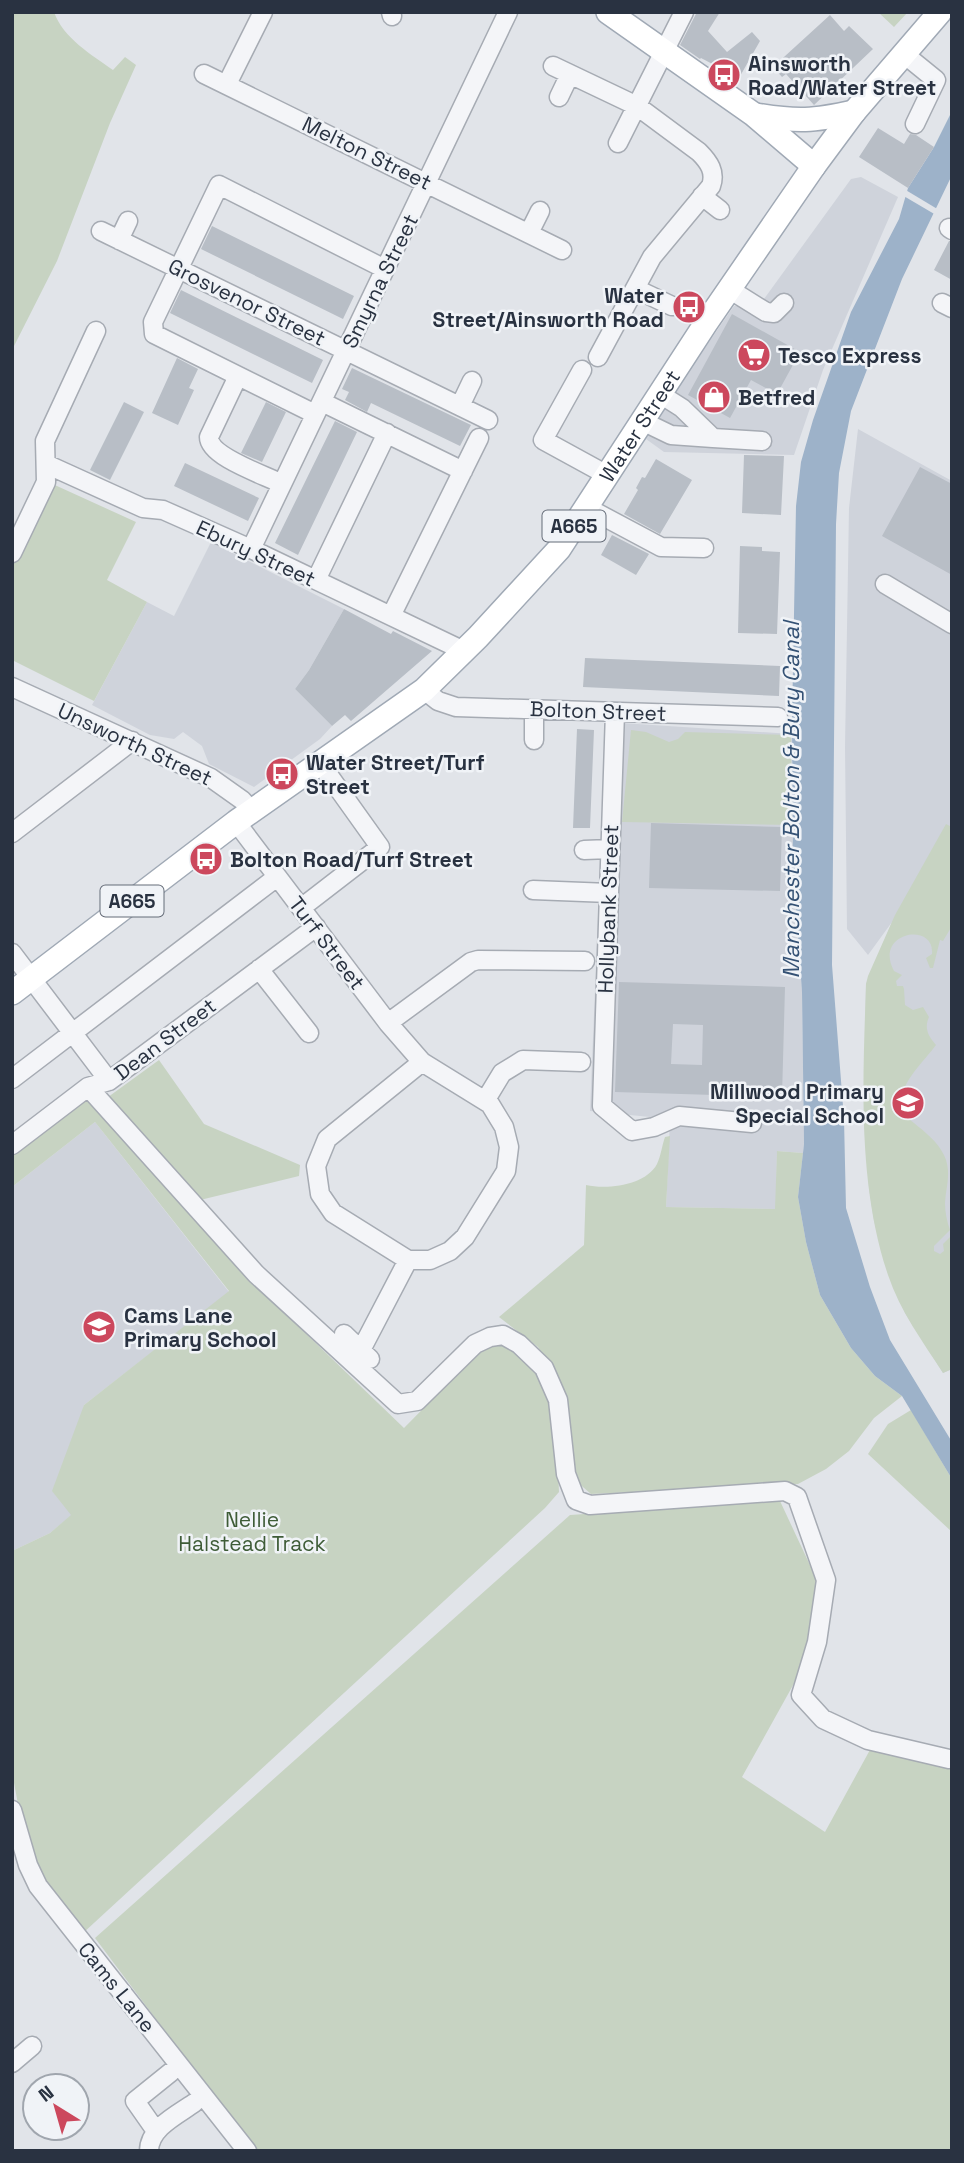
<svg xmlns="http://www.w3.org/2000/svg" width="964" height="2163" font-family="'Space Grotesk',sans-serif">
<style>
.built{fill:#cfd3db}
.green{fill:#c7d3c2}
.water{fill:#9db2c9}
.pier{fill:#e1e4e9}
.building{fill:#b8bec6;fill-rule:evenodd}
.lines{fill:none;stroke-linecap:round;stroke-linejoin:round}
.minor-casing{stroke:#a6abb3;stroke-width:21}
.major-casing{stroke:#a0a9b5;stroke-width:26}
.minor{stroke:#f4f5f8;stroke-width:18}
.major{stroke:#fff;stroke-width:23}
.labels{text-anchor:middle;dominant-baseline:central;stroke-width:5;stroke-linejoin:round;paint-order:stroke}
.shield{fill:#f0f3f7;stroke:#656c78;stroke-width:2}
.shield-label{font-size:19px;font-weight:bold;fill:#293241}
.poi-label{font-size:21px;font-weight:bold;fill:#293241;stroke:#f0f3f7;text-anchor:start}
.street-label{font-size:21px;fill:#293241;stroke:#f0f3f7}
.park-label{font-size:21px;fill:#3e5c37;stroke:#f0f3f7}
.water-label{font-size:23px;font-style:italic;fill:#345174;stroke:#f0f3f7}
</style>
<rect width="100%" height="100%" fill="#e1e4e9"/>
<path class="built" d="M861 177 898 197 823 370 794 455 664 452 646 439 686 375 734 306H744L756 310 851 179Z
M858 429 952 481V1369L943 1373 905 1313 889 1276 874 1221 869 1188 864 1123 866 984 892 922 868 955 847 929 845 747 849 508Z
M211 542 344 609 309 670 295 689 332 726 320 739 254 787 209 764 202 746 183 732 174 739 150 735 92 705 147 602 174 616Z
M606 722 792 734 793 865 802 992 804 1144 803 1153 777 1151 776 1209 666 1207 670 1119 590 1111Z
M95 1122 229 1292 84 1405 72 1515 50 1533 12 1551V1187Z"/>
<path class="green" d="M12 12H54C63 38 92 55 113 70L125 57 136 65 110 123 57 261 12 350Z
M878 12H908L894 27Z
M46 481 136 522 107 580 147 602 94 701 12 660V553Z
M631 730 646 732 669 742 678 739 685 732 791 735 792 825 622 822Z
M946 824 952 827V926L943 941 940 940 933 968H930L926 958 932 954C935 921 873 932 894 971L902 975 896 981 897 986H903L904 989 905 1005 913 1010 923 1007 929 1017C924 1028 928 1036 936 1045 920 1067 882 1098 914 1123 925 1132 937 1141 944 1155 952 1172 946 1186 945 1203 945 1212 947 1222 950 1230L934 1246V1251L940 1254 944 1251 943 1244 952 1235V1369L943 1373C923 1342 900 1311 888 1275 857 1182 863 1081 866 984L868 976 895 915Z
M159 1060 204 1124 300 1165 299 1176 200 1200 104 1100Z
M84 1096 248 1278 404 1428 484 1347 502 1344 522 1355 536 1370 550 1399 558 1470 559 1492 545 1508 82 1934 41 1883 20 1815 12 1772V1551L50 1533 71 1515 52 1491 84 1405 229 1291 95 1122 12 1187V1152Z
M670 1136 666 1207 775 1209 777 1151 803 1153 798 1197 806 1242 820 1295 851 1348 875 1376 902 1396 874 1418 849 1451 826 1469 798 1484 591 1494 576 1481 565 1394 538 1347 499 1317 584 1245 586 1185C608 1190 646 1185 657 1164 661 1156 662 1145 665 1137Z
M911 1410 952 1479V1532L868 1454 888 1424Z
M780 1501 823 1593 807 1660 742 1777 825 1832 871 1748 952 1767V2151H255L95 1938 570 1515Z"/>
<path class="water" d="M952 111V175L902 279 851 411 839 473 836 524 832 965 844 1119 846 1208 870 1287 890 1340 952 1442V1479L902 1396 875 1376 851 1348 820 1295 806 1242 798 1197 804 1144 802 992 793 865 792 722 796 506 801 462 813 420 851 312 899 219 908 188 934 147Z"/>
<path class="pier" d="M904 189 939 210 936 215 902 195Z"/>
<path class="building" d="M697 12H720L708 31 727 52 752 32 760 41 739 78 701 58 700 59 680 45Z
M830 15 844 31 849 26 873 49 814 105 786 74 782 77 773 67Z
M878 128 904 144 910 134 916 135 934 147 908 188 859 157Z
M212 226 354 296 343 319 201 249Z
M949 241H952V280L934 270Z
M181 290 323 360 312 383 170 313Z
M732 314 800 352 777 394 751 380 730 418 688 395Z
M177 358 198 369 189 388 194 390 178 425 152 413Z
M352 368 471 425 460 446 371 403 367 412 345 400 349 392 342 389Z
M124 402 144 412 110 480 90 470Z
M266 402 286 412 262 462 241 453Z
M335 421 357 432 298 555 275 543Z
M744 455 784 456 781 515 742 513Z
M656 459 692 480 660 534 624 514 638 490 636 488 642 477 645 478Z
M185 463 259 498 248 521 174 486Z
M920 467 952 484V575L882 536Z
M612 535 649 554 636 575 601 555Z
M740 546 762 547V551L780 552 777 634 738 633Z
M344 609 391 634 393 631 432 651 351 721 345 715 332 726 295 689 309 670Z
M585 658 780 666 779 696 583 687Z
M577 729 594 730 590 828H573Z
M651 823 782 827 780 891 649 888Z
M619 982 785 987 782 1097 615 1092ZM673 1024 703 1025 702 1065 671 1064Z"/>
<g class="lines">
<defs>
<path id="minor" d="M391 12 392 16
M904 54 936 80 915 124
M553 66 637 106 699 152C709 162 716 172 711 186L652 257 598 357
M204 74 562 250
M227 84 263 12
M559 97 570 74
M618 143 684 12
M702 196 720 210
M949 228 952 230
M101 231 488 420
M529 233 540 211
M119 240 128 221
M636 289 672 306
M729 289 766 312 774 313 784 303
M942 303 952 308
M582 370 543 440 607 475
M238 376 209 437C209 457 265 475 282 484
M322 402 463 471
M460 406 472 381
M315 414 154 334 153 322 219 185 385 269
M642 421 671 435 713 438 682 408 660 394
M713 438 762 441
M46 464 143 508 163 510 251 549 464 651
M586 507 661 547 704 548
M251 549 508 12
M12 553 46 482 45 441 96 331
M316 580 387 433
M885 584 952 624
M391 616 479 438
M12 687 211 778 242 800 252 811
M424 690 438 701 456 707 778 717
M615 712 602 1106 632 1131 654 1127 679 1116 752 1123
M534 740V710
M236 822 388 1023 422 1062 490 1104 504 1127 509 1147 506 1171 465 1237 450 1251 430 1260H408L333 1213 320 1194 316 1166 327 1139 422 1062
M12 833 132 741
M584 850 610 849
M533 890 609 893
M301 908 380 847 320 763
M12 953 109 1081
M259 969 309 1033
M388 1023 471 962 478 960 585 961
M12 1079 277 877
M88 1087 256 1274 398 1404 417 1401 475 1344 490 1337 503 1335 519 1344 544 1368 558 1400 566 1474 576 1500 590 1505 785 1491 797 1497 826 1580 817 1642 801 1695 823 1719 868 1740 949 1759
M485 1101 502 1073 523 1060 581 1062
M12 1145 88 1087 109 1081 316 927
M344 1334 370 1359
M361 1350 408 1260
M12 1810 28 1865 38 1886 247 2151
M12 2063 32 2046
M156 2131 135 2101 171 2072
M149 2151C149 2128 177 2115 194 2103"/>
<g id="major">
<path d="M608 12 753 114 814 166"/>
<path d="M756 115C798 122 813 121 854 112"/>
<path id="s1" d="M12 993 236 822 424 690 478 637 559 549 706 323 814 166 854 112 940 12"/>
</g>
</defs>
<use href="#minor" class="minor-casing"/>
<use href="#major" class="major-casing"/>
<use href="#minor" class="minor"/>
<use href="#major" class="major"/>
</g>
<defs>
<symbol id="bus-disc" viewBox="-11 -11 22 22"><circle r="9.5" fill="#cc485d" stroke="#f0f3f7"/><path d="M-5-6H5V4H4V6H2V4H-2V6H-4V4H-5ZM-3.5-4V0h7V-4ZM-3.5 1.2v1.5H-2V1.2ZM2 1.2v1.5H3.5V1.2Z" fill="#fff"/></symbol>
<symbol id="supermarket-disc" viewBox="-11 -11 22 22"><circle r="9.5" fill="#cc485d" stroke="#f0f3f7"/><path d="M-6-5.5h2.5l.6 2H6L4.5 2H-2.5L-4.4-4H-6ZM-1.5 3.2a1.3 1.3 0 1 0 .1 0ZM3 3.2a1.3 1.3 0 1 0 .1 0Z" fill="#fff"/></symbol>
<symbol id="shop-disc" viewBox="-11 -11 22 22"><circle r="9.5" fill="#cc485d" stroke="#f0f3f7"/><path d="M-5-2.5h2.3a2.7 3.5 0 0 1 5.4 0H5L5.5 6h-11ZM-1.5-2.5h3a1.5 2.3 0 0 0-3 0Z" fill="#fff"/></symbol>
<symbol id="school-disc" viewBox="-11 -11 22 22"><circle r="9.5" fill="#cc485d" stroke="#f0f3f7"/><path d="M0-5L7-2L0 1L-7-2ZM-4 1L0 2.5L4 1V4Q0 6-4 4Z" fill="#fff"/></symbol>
</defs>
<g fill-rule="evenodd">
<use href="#bus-disc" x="705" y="56" width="38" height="38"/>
<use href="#bus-disc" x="670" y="288" width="38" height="38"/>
<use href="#supermarket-disc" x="735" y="336" width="38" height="38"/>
<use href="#shop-disc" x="695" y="378" width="38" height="38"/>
<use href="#bus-disc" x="263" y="755" width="38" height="38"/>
<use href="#bus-disc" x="187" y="840" width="38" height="38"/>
<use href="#school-disc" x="889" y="1084" width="38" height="38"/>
<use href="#school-disc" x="80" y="1308" width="38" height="38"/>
</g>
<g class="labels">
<g class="shield">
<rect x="542.5" y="510.5" width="63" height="31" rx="5"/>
<rect x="100.5" y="885.5" width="63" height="31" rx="5"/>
</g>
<g class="shield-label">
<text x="574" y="526">A665</text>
<text x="132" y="901">A665</text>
</g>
<g class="poi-label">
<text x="748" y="63">Ainsworth<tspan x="748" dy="24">Road/Water Street</tspan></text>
<text x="664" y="295" text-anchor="end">Water<tspan x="664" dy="24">Street/Ainsworth Road</tspan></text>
<text x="778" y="355">Tesco Express</text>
<text x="738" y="397">Betfred</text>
<text x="306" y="762">Water Street/Turf<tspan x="306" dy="24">Street</tspan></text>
<text x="230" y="859">Bolton Road/Turf Street</text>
<text x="884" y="1091" text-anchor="end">Millwood Primary<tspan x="884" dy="24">Special School</tspan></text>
<text x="124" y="1315">Cams Lane<tspan x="124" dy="24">Primary School</tspan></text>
</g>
<g class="street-label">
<text transform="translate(367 153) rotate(26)">Melton Street</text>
<text transform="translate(380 281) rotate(-64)">Smyrna Street</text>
<text transform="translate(247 302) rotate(26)">Grosvenor Street</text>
<text stroke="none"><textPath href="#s1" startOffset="854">Water Street</textPath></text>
<text transform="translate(256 553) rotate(25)">Ebury Street</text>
<text transform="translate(598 711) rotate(2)">Bolton Street</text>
<text transform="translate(135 744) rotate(25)">Unsworth Street</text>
<text transform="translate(608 909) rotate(-88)">Hollybank Street</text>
<text transform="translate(327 943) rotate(53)">Turf Street</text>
<text transform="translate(165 1039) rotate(-37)">Dean Street</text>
<text transform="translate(117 1987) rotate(51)">Cams Lane</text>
</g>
<g class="park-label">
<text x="252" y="1519">Nellie<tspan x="252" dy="24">Halstead Track</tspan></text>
</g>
<g class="water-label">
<text transform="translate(791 800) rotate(-90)">Manchester Bolton &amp; Bury Canal</text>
</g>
</g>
<rect width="964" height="2163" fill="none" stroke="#293241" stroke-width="28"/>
<g transform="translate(56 2107) rotate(323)"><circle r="33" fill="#f0f3f7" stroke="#a0a6ae" stroke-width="2"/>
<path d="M0-5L12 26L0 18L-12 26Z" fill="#cc485d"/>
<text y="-10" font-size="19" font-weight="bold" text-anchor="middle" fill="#293241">N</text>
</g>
</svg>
